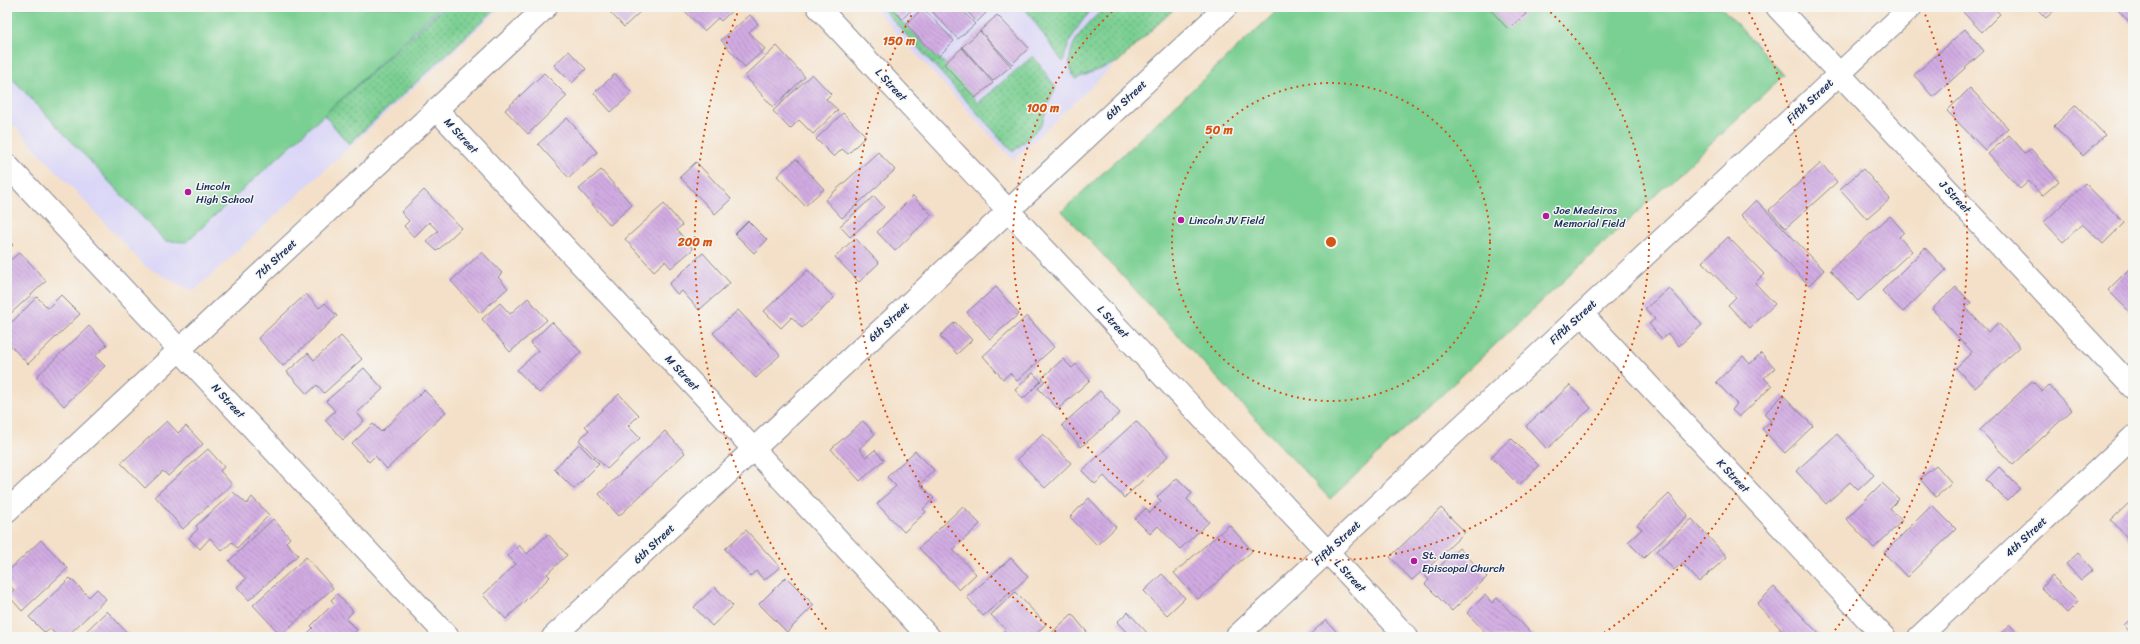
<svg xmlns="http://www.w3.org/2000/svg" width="2140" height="644" font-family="Sriracha,sans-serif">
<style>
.built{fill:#dad6f7}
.grass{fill:url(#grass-dots);stroke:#4a7f78}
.park{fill:#7acf92;stroke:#4a7f78}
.building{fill:url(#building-back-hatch)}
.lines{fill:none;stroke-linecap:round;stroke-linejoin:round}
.minor-casing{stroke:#888893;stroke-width:24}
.tertiary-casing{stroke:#888893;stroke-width:24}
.minor{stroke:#fff;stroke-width:22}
.tertiary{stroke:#fff;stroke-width:22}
.ring{fill:none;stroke:#d45514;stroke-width:2;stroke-dasharray:2 4}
.poi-dot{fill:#b5179e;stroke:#f6f6f2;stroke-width:1.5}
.labels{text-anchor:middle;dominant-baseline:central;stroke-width:3;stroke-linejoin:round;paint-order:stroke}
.street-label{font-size:11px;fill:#1b2f5e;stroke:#f6f6f2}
.poi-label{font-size:11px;fill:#1b2f5e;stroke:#f6f6f2;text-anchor:start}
.centre{fill:#d45514;stroke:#f6f6f2;stroke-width:2}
.ring-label{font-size:12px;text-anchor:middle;font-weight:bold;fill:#d45514;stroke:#f6f6f2;stroke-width:3;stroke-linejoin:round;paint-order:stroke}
</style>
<defs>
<pattern id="grass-dots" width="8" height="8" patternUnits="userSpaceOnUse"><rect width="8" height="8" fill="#7acf92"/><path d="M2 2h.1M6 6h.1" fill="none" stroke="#63a87a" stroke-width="1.8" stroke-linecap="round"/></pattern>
<pattern id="building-back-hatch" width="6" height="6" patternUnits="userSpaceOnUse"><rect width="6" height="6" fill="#d1abe2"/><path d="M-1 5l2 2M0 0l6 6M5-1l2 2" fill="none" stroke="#a98cba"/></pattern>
</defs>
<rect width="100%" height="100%" fill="#f6f6f2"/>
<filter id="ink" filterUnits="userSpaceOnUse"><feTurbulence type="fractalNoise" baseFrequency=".025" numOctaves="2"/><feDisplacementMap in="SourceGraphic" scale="8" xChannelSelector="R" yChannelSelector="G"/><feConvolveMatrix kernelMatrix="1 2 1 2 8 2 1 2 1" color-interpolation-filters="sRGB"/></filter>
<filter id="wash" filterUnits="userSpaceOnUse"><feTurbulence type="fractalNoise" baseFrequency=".012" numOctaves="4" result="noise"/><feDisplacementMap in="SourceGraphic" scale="16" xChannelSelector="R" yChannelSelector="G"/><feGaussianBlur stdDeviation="0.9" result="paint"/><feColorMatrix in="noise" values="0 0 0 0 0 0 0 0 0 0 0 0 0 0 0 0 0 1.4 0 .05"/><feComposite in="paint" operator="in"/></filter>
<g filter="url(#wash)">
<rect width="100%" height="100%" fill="#f4e0c8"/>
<path class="built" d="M7 7H501L194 291 180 285 145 266 7 118Z
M873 7H1176L1013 160Z"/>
<path class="grass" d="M444 7H498L349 144 324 115Z
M881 7H888C916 39 955 68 978 103L1033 56 1056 88 1049 102 1041 126 1013 152Z
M1024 7H1095C1078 23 1069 40 1063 62Z
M1106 7H1176L1118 62 1075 79C1058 51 1086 24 1106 7Z"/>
<path class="park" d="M7 7H439L440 8 186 242 165 241 7 73Z
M1281 7H1721L1784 75 1330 499 1062 211Z"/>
<g id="blocks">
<path class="building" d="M613 7H641L643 9 624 27 609 11Z
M681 7H736L721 21 718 18 704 31Z
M891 7H915L902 19Z
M928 7H959L975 24 958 39Z
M963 7H992L977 22Z
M1488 7H1520L1526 14 1508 29Z
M1968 7H1993L2000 14 1982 32 1963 12Z
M2035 7H2058L2046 18Z
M2115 7H2133V26Z
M923 8 954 41 937 58 906 24Z
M750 15 758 24 749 32 765 49 745 67 721 40Z
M997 15 1029 48 1012 64 980 31Z
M1965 29 1984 51 1933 97 1914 75Z
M980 31 1011 66 993 81 962 47Z
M777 46 805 77 773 107 745 76Z
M962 48 993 83 975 98 944 64Z
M569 51 586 69 572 83 554 65Z
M544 73 567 96 528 134 505 110Z
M615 74 632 93 611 112 594 93Z
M812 74 831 94 826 99 838 110 813 134 799 120 790 129 773 111Z
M1970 88 2008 128 1985 150 1947 111Z
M2076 105 2105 135 2083 156 2054 126Z
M843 113 866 136 848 154 842 149 834 157 816 139Z
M567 118 597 152 569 178 538 144Z
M2009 135 2025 153 2031 149 2059 181 2042 196 2029 181 2020 189 1988 154Z
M878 152 895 170 842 218 825 200Z
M796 159 824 189 805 206 777 176Z
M696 162 731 199 715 214 680 177Z
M1821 163 1837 182 1786 228 1769 210Z
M1863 169 1890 199 1867 219 1840 189Z
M601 170 632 205 610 225 579 189Z
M2085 183 2124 223 2103 244 2082 224 2063 242 2044 222Z
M424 190 461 228 437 251 426 241 438 231 429 222 414 237 404 226 409 221 401 212Z
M874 196 884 207 850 237 840 226Z
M913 196 932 215 895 251 877 232Z
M1756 200 1824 270 1809 285 1741 215Z
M664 204 682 225 677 230 693 249 671 268 665 261 654 271 625 239Z
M1890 216 1904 232 1899 237 1912 251 1858 301 1830 270Z
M748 221 767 240 754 253 735 234Z
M1728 237 1764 274 1755 283 1775 304 1750 328 1728 305 1736 297 1702 262Z
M855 238 879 263 859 282 835 257Z
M7 239 13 245 7 250Z
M1925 248 1946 270 1903 312 1882 291Z
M20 252 46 281 7 317V263Z
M482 252 502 273 498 277 508 288 480 313 451 281Z
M703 253 730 283 699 310 682 291 677 294 669 284Z
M2133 265V311L2131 313 2108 290Z
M808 270 834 298 802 328 792 317 781 328 764 311Z
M996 287 1019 314 990 339 967 312Z
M1956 287 1971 303 1966 308 1988 332 1998 323 2020 347 1975 388 1956 368 1972 352 1932 309Z
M1669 288 1702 325 1679 346 1668 334 1662 339 1649 324 1655 319 1645 309Z
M306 294 319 308 325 303 337 316 283 366 258 338Z
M61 295 80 314 28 364 7 342V327L37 297 48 308Z
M528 298 547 320 510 352 482 319 500 303 510 314Z
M738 310 780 355 756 378 713 333Z
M1027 316 1054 347 1017 381 1010 373 1003 379 983 356Z
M552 322 581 352 539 393 517 370 538 351 530 343Z
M955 322 972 340 957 354 940 336Z
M89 326 107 345 95 356 105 366 64 406 36 377Z
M341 336 362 359 324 393 317 385 307 394 287 372 308 353 314 360Z
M1761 353 1775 368 1764 378 1772 386 1739 417 1732 410 1737 404 1716 382 1743 356 1750 364Z
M1063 359 1072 368 1076 364 1090 380 1058 409 1038 388 1045 381 1042 378Z
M364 368 383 389 357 413 364 421 343 440 325 420 335 411 326 401Z
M1033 373 1041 381 1023 399 1015 390Z
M2032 381 2042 391 2048 385 2072 410 2013 465 1980 430Z
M1570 385 1591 408 1547 449 1526 426Z
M424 390 446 412 387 469 375 456 369 462 352 444 373 424 381 432Z
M1100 391 1120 413 1081 447 1062 425Z
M619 394 639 415 628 426 640 438 607 469 579 440 589 430 585 426Z
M1783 395 1813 426 1785 453 1762 429 1771 421 1764 414Z
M167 421 178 433 186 426 203 444 168 476 163 471 145 488 121 463Z
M863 421 875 434 859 449 866 457 875 450 884 460 860 481 831 449Z
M1136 421 1168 456 1124 498 1104 476 1095 484 1082 471Z
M665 431 685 453 619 516 599 494Z
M1043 434 1071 463 1045 488 1017 459Z
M1837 434 1874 475 1858 490 1850 482 1826 504 1796 471Z
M1511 438 1539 466 1519 485 1491 457Z
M579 444 599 464 574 489 554 469Z
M208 449 224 467 220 471 232 484 183 529 155 496Z
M915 451 934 470 920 484 934 498 923 509 926 512 904 532 877 504 896 486 887 477Z
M1936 465 1952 483 1936 497 1920 479Z
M1999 467 2020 488 2007 501 1986 480Z
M1177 478 1192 493 1187 499 1209 522 1180 549 1158 526 1150 534 1135 519 1146 508 1150 513 1161 501 1157 497Z
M1882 483 1899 499 1890 508 1902 521 1874 548 1846 519Z
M233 492 247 504 252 497 269 515 237 548 232 542 222 551 210 538 200 549 189 538 198 529 196 526Z
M1669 494 1688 515 1644 558 1628 542 1642 529 1637 525Z
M1089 498 1116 527 1097 545 1070 517Z
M2131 501 2133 503V544L2111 520Z
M1932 505 1956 529 1907 577 1884 553Z
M963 506 980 524 953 550 976 574 959 590 919 548Z
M1441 508 1465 532 1431 565 1436 570 1459 548 1487 577 1452 611 1425 584 1429 580 1421 572 1412 580 1390 557Z
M273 519 290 538 286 542 298 555 249 600 237 587 246 579 229 561Z
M1692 519 1727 557 1699 582 1682 563 1674 570 1657 551Z
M1229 525 1252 551 1198 599 1174 573Z
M746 530 780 567 764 580 756 571 750 576 725 549Z
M548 534 567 555 547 574 550 577 506 619 483 595 516 564 508 556 519 545 527 554Z
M41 540 68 568 22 611 8 595 14 590 7 582V572Z
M2078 553 2093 570 2081 580 2066 564Z
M306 557 333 588 281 635 253 605Z
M1011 558 1028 577 983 616 967 597Z
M1162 574 1185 598 1167 615 1144 591Z
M2052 576 2078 602 2067 613 2041 588Z
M786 577 814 605 787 632 759 604Z
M70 578 89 597 97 589 106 599 66 637H58L50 629 45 633 29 617Z
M715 587 733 606 712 626 694 607Z
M1774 587 1822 637H1774L1782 630 1757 604Z
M1015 592 1046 624 1033 637H1023L1021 634 1018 637H1006L1002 633 1006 629 991 615Z
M337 594 353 611 346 619 357 630 350 637H304L313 628 311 626 334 603 331 600Z
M1485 595 1492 603 1497 598 1535 637H1490L1467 613Z
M107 611 130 636 129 637H80Z
M1128 612 1150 636 1149 637H1131L1117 622Z
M1072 614 1091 637H1047Z
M2133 617V636L2124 625Z
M1326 620 1341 637H1307Z
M2010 625 2021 637H1997Z"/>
</g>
</g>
<g filter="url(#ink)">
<use href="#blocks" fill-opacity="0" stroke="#888893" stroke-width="1"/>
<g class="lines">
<defs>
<path id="minor" d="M818 7 1407 637
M1777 7 2133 388
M436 109 929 637
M7 165 448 637
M1582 314 1884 637
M7 511 546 7
M553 637 1226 7
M1919 637 2133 437"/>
<path id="tertiary" d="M1236 637 1911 7"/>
</defs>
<use href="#minor" class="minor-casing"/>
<use href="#tertiary" class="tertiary-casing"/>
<use href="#minor" class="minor"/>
<use href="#tertiary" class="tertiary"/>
</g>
</g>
<g class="ring">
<circle cx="1331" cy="242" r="159"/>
<path d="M1546 8A318 318 0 1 1 1116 8"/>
<path d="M1061 635A477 477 0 0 1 916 7M1746 7A477 477 0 0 1 1601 635"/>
<path d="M830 634A636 636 0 0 1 739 9M1923 9A636 636 0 0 1 1832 634"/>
</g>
<g class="poi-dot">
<circle cx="188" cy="192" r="4"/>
<circle cx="1546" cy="216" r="4"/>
<circle cx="1181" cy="220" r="4"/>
<circle cx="1414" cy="561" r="4"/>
</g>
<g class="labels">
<g class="street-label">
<text transform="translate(891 85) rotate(47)">L Street</text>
<text transform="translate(1126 100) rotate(-43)">6th Street</text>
<text transform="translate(1810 101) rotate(-43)">Fifth Street</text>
<text transform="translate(461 136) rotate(47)">M Street</text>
<text transform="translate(1955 197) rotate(47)">J Street</text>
<text transform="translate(276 259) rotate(-43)">7th Street</text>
<text transform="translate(889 322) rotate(-43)">6th Street</text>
<text transform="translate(1113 322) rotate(47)">L Street</text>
<text transform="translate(1573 322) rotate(-43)">Fifth Street</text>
<text transform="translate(682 373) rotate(47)">M Street</text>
<text transform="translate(228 401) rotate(47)">N Street</text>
<text transform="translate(1733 476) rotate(47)">K Street</text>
<text transform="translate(2026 537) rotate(-43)">4th Street</text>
<text transform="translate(1337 543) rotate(-43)">Fifth Street</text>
<text transform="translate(654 544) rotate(-43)">6th Street</text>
<text transform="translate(1350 576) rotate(47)">L Street</text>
</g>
<g class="poi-label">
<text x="196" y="186">Lincoln<tspan x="196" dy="13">High School</tspan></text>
<text x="1554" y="210">Joe Medeiros<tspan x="1554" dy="13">Memorial Field</tspan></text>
<text x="1189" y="220">Lincoln JV Field</text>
<text x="1422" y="555">St. James<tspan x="1422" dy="13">Episcopal Church</tspan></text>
</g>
</g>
<circle cx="1331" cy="242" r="6" class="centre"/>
<g class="ring-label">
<text x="899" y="45">150 m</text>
<text x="1043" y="112">100 m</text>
<text x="1219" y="134">50 m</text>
<text x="695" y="246">200 m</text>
</g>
<rect width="2140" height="644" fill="none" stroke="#f6f6f2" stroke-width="24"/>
</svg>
